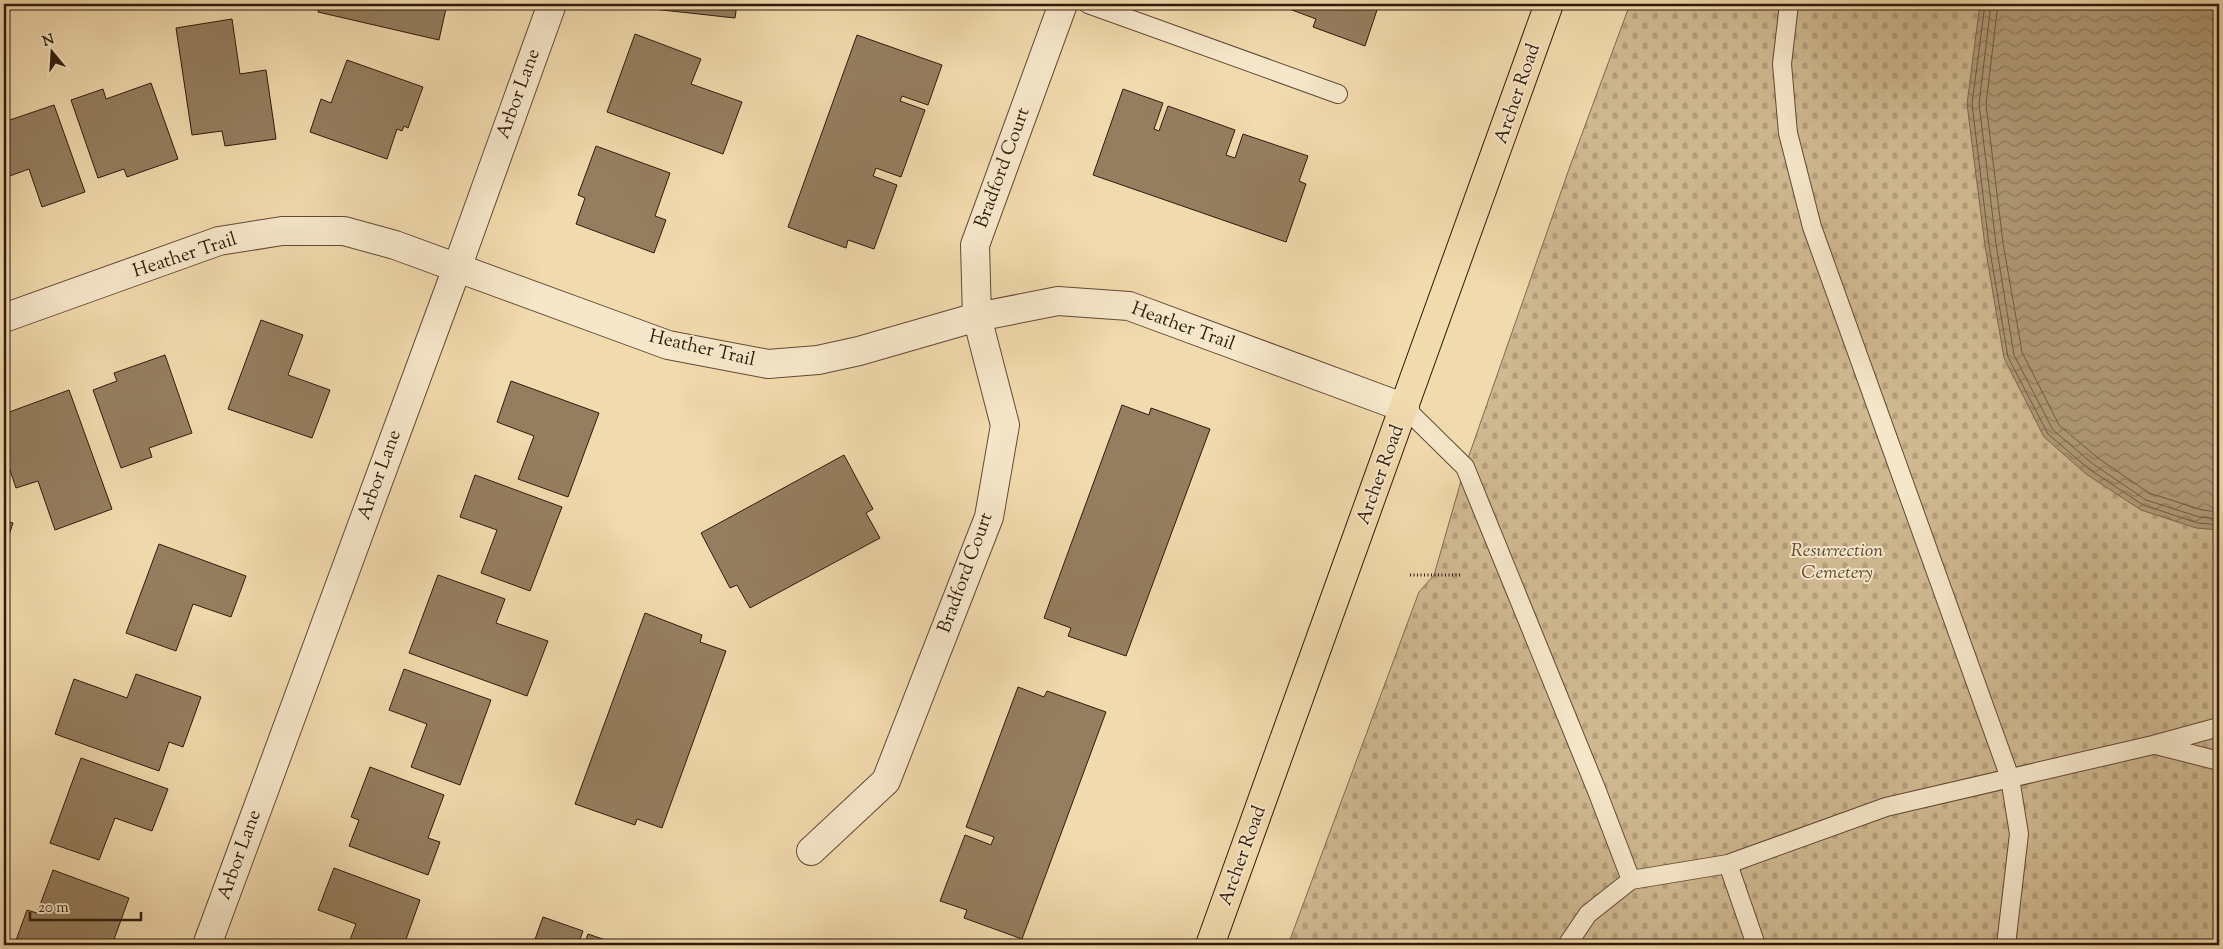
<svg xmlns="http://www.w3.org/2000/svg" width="2223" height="949" font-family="'Sorts Mill Goudy',serif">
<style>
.cemetery{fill:url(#cemetery-stones);stroke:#806a4e}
.water{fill:url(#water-waves);stroke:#7d664b}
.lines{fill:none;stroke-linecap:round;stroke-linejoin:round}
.shore{stroke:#705a40;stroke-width:1}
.building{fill:#957e5f;stroke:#311a0b}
.lane-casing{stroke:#614a34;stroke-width:20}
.street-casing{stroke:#614a34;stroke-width:30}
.primary-casing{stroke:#311a0b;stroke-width:30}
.path{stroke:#311a0b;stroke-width:3;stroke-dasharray:1 2.5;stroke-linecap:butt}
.lane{stroke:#f6e7ca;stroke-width:18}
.street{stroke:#f6e7ca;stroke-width:28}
.primary{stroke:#f1daad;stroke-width:28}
.labels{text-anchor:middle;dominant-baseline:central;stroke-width:4;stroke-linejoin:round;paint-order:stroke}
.street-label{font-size:19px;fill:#311a0b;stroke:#f6e7ca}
.park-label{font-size:19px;font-style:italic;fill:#614a33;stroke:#f6e7ca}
</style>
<defs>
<pattern id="cemetery-stones" width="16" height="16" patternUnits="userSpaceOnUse" patternTransform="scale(1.25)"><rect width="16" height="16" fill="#d0b991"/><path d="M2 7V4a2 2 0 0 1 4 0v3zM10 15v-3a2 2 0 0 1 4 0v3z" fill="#b39e7c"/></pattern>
<pattern id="water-waves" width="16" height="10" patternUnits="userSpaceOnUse" patternTransform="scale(1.25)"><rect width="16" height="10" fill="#b09976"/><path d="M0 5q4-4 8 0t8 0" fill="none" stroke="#907c5f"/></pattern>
</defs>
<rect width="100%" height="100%" fill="#f1daad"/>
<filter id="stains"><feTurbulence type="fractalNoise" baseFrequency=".004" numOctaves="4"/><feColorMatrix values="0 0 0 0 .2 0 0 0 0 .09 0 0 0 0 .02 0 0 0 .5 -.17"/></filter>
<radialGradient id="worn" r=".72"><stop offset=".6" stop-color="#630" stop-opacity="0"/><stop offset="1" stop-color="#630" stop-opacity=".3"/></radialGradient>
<path class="cemetery" d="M1630 4H2219V945H1288L1419 592 1434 575 1465 467 1569 169Z"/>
<path class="water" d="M1980 4H2219V530L2196 528 2141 510 2086 474 2044 437 2004 358 1985 246 1967 104Z"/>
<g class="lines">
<path class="shore" d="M1985 4 1972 104 1989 245 2008 357 2048 434 2089 469 2143 505 2198 523 2219 525
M1991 4 1979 104 1996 244 2014 355 2053 430 2093 464 2146 500 2199 517 2219 519
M1998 4 1986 104 2003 243 2022 352 2059 425 2098 458 2149 493 2202 510 2219 512"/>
</g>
<path class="building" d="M320 4H447L439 40 318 12Z
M654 4H737L735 18 653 9Z
M1285 4H1379L1365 46 1313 27 1316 19 1284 7Z
M232 19 240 74 266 70 276 139 225 146 222 131 192 135 176 28Z
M635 34 701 59 691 84 742 102 723 154 607 112Z
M857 35 942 65 928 105 902 96 900 101 925 110 901 177 876 168 873 176 897 185 874 249 848 240 846 248 788 227Z
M347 60 423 87 408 128 404 126 402 131 397 129 387 159 310 132 321 99 331 103Z
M151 83 178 159 127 177 124 169 98 178 71 100 103 89 106 99Z
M1123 89 1163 103 1154 129 1159 131 1168 106 1235 130 1226 155 1235 158 1243 134 1308 156 1299 181 1306 184 1286 242 1093 175Z
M54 105 85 192 42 207 29 169 4 178V122Z
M596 146 670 173 655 216 666 220 654 253 576 224 585 198 578 195Z
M261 320 303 335 288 375 330 390 312 438 228 409Z
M165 355 192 433 149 448 152 457 121 468 93 390 117 381 114 373Z
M511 381 599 413 568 497 518 479 534 436 497 422Z
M69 390 112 509 55 530 38 481 16 488 8 464 4 465V414Z
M1122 405 1149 415 1151 408 1210 429 1126 656 1068 636 1071 628 1044 618Z
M844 455 873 509 866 513 880 538 750 608 737 585 730 588 701 533Z
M475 475 562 507 530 591 481 573 497 530 460 517Z
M4 520 13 523 4 550Z
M159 544 246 576 231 617 193 604 176 651 126 633Z
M438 575 505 599 496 623 548 641 527 696 409 653Z
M645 613 702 635 700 642 726 651 662 828 637 819 635 825 575 804Z
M404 669 491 700 460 785 411 767 427 724 389 710Z
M136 674 201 697 183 747 169 742 159 771 55 734 74 679 127 698Z
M1018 687 1044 697 1047 691 1106 712 1022 939 964 918 967 910 940 901 965 835 991 845 994 837 966 827Z
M81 758 168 789 152 831 115 818 99 860 50 843Z
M370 767 444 795 428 838 440 842 428 875 349 846 359 820 351 817Z
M334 868 420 900 404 945H348L356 924 318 910Z
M53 870 129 898 112 945H22L15 943 27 910 37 913Z
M543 917 583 931 578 945H533Z
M588 934 620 945H584Z"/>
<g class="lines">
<defs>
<path id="lane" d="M1088 4 1338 94
M1789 4 1782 64 1788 133 1812 227 2010 778 2019 834 2006 945
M1405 408 1465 467 1597 791 1631 880 1588 914 1567 945
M2156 745 2219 761
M1728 864 1756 945
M1631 880 1728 864 1886 807 2153 745 2219 727"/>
<path id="street" d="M4 318 219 241 282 231H344L395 245 668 345 768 364 818 360 859 351 977 317 1058 301 1129 306 1405 408
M811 851 886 781 989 517 1005 425 977 317 975 245 1063 4
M207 945 457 268 552 4"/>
<path id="primary" d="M1210 945 1549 4"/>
</defs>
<use href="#lane" class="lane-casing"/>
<use href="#street" class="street-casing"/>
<use href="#primary" class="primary-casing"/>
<path class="path" d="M1410 575H1460"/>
<use href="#lane" class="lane"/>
<use href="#street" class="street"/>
<use href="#primary" class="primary"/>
</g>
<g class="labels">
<g class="street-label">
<text transform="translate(519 94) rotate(-70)">Arbor Lane</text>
<text transform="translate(1518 94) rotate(-71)">Archer Road</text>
<text transform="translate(1003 168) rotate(-70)">Bradford Court</text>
<text transform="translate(185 256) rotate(-18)">Heather Trail</text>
<text transform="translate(1183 327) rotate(20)">Heather Trail</text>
<text transform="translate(702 349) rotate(13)">Heather Trail</text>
<text transform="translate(380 475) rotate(-70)">Arbor Lane</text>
<text transform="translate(1381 475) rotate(-70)">Archer Road</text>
<text transform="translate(966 573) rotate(-70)">Bradford Court</text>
<text transform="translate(240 855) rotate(-70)">Arbor Lane</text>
<text transform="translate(1243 856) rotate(-70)">Archer Road</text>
</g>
<g class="park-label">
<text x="1837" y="551">Resurrection<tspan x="1837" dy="22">Cemetery</tspan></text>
</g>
</g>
<rect width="2223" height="949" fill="none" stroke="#f1daad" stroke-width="20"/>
<rect x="5" y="5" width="2213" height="939" fill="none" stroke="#311a0b" stroke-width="2.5"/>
<rect x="10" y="10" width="2203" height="929" fill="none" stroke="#311a0b"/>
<g transform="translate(52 52) rotate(342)" stroke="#f6e7ca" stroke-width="4" paint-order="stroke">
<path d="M0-4L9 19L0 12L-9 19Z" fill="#311a0b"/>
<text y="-8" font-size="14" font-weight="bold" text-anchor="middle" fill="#311a0b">N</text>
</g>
<path d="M30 912v8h111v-8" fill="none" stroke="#311a0b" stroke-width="2.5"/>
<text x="38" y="912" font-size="15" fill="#311a0b" stroke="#f6e7ca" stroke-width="4" paint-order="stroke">20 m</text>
<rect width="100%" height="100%" filter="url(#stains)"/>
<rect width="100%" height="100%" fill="url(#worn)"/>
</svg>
